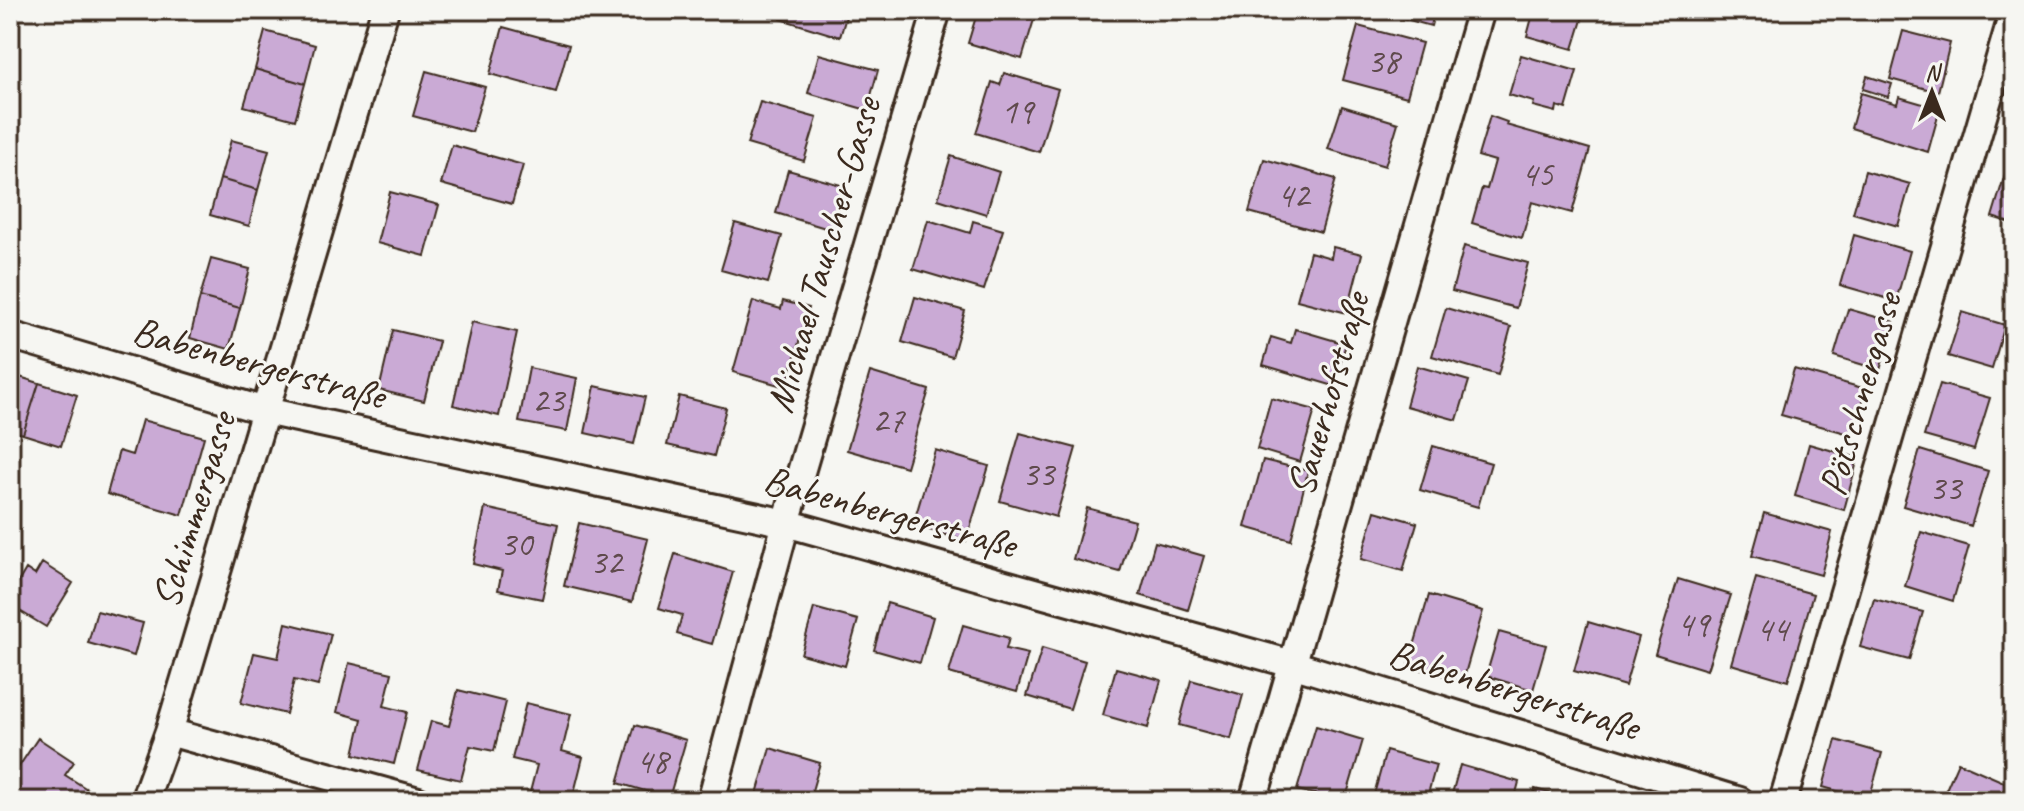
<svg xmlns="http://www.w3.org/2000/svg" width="2024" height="811" font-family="Caveat,sans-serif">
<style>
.building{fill:#caaad5;stroke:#3b2a1e;stroke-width:2}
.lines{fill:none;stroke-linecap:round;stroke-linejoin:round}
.street-casing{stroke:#3b2a1e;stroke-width:32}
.street{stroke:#f6f6f2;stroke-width:26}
.labels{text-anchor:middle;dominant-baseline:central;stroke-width:6;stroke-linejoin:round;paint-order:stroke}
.number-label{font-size:36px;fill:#5f4a4c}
.street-label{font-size:40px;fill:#3b2a1e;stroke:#f6f6f2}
</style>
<rect width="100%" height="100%" fill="#f6f6f2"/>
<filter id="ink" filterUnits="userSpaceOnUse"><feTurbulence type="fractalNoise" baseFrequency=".0125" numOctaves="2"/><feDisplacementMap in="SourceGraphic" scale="16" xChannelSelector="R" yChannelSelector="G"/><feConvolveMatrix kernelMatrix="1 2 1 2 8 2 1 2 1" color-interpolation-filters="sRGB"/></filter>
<g filter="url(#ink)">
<path class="building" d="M783 10H848L840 37 781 19Z
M978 10H1026L1036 13 1022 59 968 43Z
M1372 10H1435L1431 26Z
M1534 10H1585L1573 49 1527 36Z
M1358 26 1422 43 1407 97 1343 80Z
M503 27 569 45 556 92 490 74Z
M265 31 315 45 305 84 255 69Z
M1903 31 1950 43 1938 92 1890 79Z
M819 54 878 70 867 110 808 93Z
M1521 55 1577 71 1566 109 1557 106 1556 112 1533 106 1534 102 1509 95Z
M255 69 305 84 295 120 244 106Z
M426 71 485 87 472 132 413 116Z
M1004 73 1058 89 1039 152 976 133 992 82 1000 85Z
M1867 76 1892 84 1888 97 1863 89Z
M1861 93 1897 104 1899 97 1940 109 1928 152 1851 128Z
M760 102 817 118 804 161 747 144Z
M1342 106 1398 123 1385 166 1328 149Z
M1490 116 1507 122 1506 125 1590 149 1572 213 1532 202 1522 238 1472 223 1482 188 1487 189 1495 161 1478 156Z
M231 140 269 150 258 190 220 179Z
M452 145 523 165 512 204 441 184Z
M951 156 999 172 986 214 938 199Z
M2010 158 2014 159V224L1992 217Z
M1264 159 1336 179 1321 232 1249 212Z
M788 170 844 186 832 230 776 213Z
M1865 171 1910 184 1898 226 1853 213Z
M220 179 258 190 249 226 210 215Z
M390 192 439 205 425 256 377 243Z
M928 220 970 233 973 221 1003 230 984 290 913 269Z
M735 223 782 236 768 283 721 270Z
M1854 235 1910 251 1896 301 1840 285Z
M1464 246 1528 263 1516 308 1452 291Z
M1333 247 1362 254 1347 313 1297 300 1310 252 1331 258Z
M211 259 250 269 240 308 200 297Z
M200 297 240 308 229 349 190 338Z
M915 297 965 311 952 357 902 342Z
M753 301 781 309 783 301 809 308 786 387 733 372Z
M1446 308 1511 327 1498 375 1432 356Z
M1848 309 1894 322 1880 370 1834 356Z
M1962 312 2005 325 1992 369 1948 356Z
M472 322 517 332 499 416 453 405Z
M1295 329 1346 344 1334 386 1263 365 1271 337 1291 343Z
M393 330 439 341 424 401 379 390Z
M1417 366 1469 381 1457 420 1406 406Z
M529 368 577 378 567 431 519 422Z
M1794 369 1866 389 1853 435 1781 415Z
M870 372 929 390 906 467 847 450Z
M10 374 39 383 23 434 10 430Z
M39 383 77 395 61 446 23 434Z
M1940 384 1990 398 1974 450 1924 436Z
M595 386 645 397 634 444 585 433Z
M679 396 726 408 714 456 667 445Z
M1271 398 1315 410 1300 462 1257 449Z
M142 420 204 437 182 515 107 494 119 451 132 455Z
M1020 433 1076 448 1056 517 1000 501Z
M1809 444 1858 458 1844 510 1795 496Z
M1433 446 1491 463 1478 507 1420 490Z
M935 450 989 466 966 541 913 525Z
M1920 450 1988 471 1971 526 1903 506Z
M1263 460 1308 471 1291 540 1245 527Z
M485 508 558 524 542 599 498 590 502 571 473 564Z
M1087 508 1135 521 1120 572 1073 559Z
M1375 511 1417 523 1403 571 1361 559Z
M1764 513 1832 532 1821 575 1752 556Z
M579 523 648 539 632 602 564 586Z
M1921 532 1969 546 1953 601 1905 586Z
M1155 542 1204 556 1188 610 1140 595Z
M675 554 733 572 712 644 677 634 682 615 659 608Z
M42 563 73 583 46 627 10 605V596L26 569 35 575Z
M1756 578 1813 594 1788 681 1731 664Z
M1678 579 1731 595 1707 670 1655 654Z
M1429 595 1483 611 1463 681 1408 666Z
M1874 599 1923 612 1909 660 1860 647Z
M887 603 933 617 920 663 874 650Z
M814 608 858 620 845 666 801 654Z
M97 611 143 623 134 656 88 643Z
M1588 622 1639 637 1625 686 1574 671Z
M286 623 331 634 318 686 294 680 286 714 241 703 254 653 278 658Z
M963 625 1009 638 1006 649 1028 654 1017 692 949 673Z
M1499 632 1546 645 1533 690 1486 676Z
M1042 648 1085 661 1070 709 1027 696Z
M349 663 392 673 384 706 407 712 394 764 354 754 362 719 337 712Z
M1116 668 1161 680 1148 728 1103 715Z
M1191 680 1243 695 1231 739 1179 725Z
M458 690 506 702 494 751 470 746 461 780 418 770 431 721 449 726Z
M526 703 571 714 562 751 583 757 572 801H551L529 796 537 765 512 759Z
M635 725 686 740 669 798 618 783Z
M1316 726 1363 740 1345 801 1297 790Z
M38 738 74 762 65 775 87 789 79 801H10L13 797 10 795V780Z
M1836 740 1882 753 1869 800 1823 787Z
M770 748 820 763 809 801H755Z
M1386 751 1436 765 1426 801H1382L1373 798Z
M1958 762 2013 786 2006 801H1941Z
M1460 765 1519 782 1514 801H1450Z
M1535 789 1578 801H1532Z"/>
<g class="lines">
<defs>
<path id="street" d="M10 335 265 411 786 523 1292 664 1740 801
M169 732 418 801
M144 801 169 732 385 10
M711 801 786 523 937 10
M1253 801 1481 10
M1783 801 2014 10"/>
</defs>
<use href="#street" class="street-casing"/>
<use href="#street" class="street"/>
</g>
</g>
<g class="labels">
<g class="number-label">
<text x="1383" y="61">38</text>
<text x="1017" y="111">19</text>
<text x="1537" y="174">45</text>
<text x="1293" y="195">42</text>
<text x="548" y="400">23</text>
<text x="888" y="420">27</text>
<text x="1038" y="474">33</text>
<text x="1945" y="488">33</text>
<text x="516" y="544">30</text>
<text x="606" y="562">32</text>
<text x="1693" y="624">49</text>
<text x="1772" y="629">44</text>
<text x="652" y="761">48</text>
</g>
<g class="street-label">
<text transform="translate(823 255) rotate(-74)">Michael Tauscher-Gasse</text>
<text transform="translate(259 363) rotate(15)">Babenbergerstraße</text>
<text transform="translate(1328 394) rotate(-74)">Sauerhofstraße</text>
<text transform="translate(1860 394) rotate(-74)">Pötschnergasse</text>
<text transform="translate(194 510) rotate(-73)">Schimmergasse</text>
<text transform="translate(890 512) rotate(15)">Babenbergerstraße</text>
<text transform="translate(1514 690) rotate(17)">Babenbergerstraße</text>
</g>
</g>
<rect width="2024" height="811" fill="none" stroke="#f6f6f2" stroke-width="40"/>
<rect x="20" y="20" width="1984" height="771" fill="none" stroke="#3b2a1e" stroke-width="3" filter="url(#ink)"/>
<g transform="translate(1932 92)" stroke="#f6f6f2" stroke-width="6" paint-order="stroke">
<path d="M0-6L14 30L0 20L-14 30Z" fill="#3b2a1e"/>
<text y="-12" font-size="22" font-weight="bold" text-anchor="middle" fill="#3b2a1e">N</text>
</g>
</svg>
